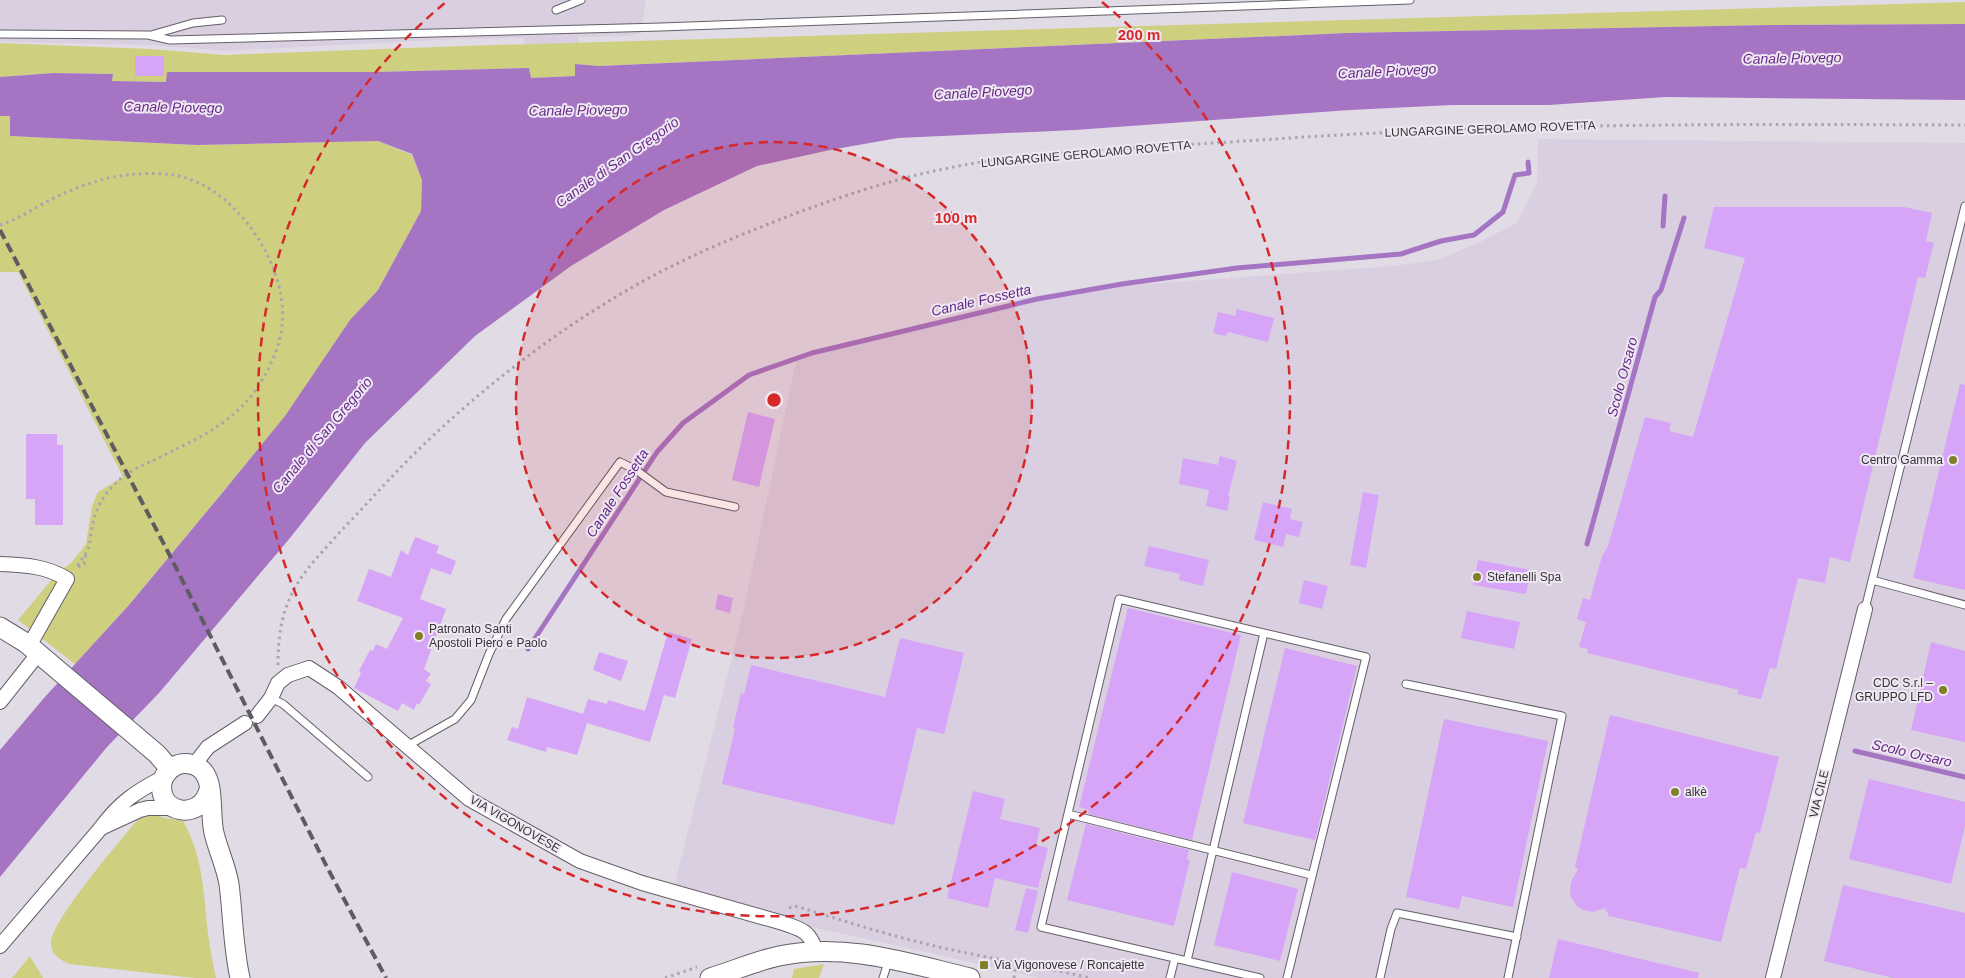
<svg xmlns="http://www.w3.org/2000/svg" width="1965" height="978" font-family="Arial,sans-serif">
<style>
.built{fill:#d9cfe1}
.green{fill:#cfcf80}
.water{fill:#a575c4}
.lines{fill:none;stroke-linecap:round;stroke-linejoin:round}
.stream{stroke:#a575c4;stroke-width:5}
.building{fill:#d6a5f7}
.lane-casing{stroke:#645f68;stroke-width:9}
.street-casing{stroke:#645f68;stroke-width:16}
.secondary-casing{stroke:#645f68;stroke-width:21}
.path{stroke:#a9a4ad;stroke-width:3;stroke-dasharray:2.5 4;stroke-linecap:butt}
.lane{stroke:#fff;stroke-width:7}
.street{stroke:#fff;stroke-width:14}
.secondary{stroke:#fff;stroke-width:19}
.rail{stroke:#5f5b61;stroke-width:4;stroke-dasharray:10 5;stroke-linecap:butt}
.ring{fill:none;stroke:#d62828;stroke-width:2.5;stroke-dasharray:9 6}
.poi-dot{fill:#818029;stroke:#efe8f3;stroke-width:2}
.labels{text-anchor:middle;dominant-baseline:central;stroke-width:4;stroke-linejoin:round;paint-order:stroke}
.street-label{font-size:12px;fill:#373438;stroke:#efe8f3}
.poi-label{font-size:12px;fill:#373438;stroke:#efe8f3;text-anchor:start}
.water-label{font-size:14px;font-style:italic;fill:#662987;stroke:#efe8f3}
.centre{fill:#d62828;stroke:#efe8f3;stroke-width:2.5}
.ring-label{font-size:15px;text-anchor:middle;font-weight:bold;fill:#d62828;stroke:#efe8f3;stroke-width:4;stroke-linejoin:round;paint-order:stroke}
</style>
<rect width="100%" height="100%" fill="#e1dbe6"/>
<path class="built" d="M0 0H646L641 34H634V36L578 37 584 81 524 83V38L456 39 224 51 151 45 9 42 0 41Z
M1538 139 1965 143V978H1040L863 938 671 898 743 613 796 361 812 355 1037 301 1121 286 1393 266 1437 260 1476 244 1517 223 1537 183Z"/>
<path class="green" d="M1965 2V24L1769 25 1347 33 599 66 575 64V76L530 78 529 68 375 72H167V82L112 81 113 74 53 73 0 77V43L150 49 224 55 463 46Z
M0 116H10V136L197 145 378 141 412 155 422 180 421 211 378 290 350 320 285 417 129 605 75 664 18 620 58 572 71 563 86 544 92 506 98 492 123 477 18 272H0Z
M144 812 165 818 183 821C205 860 203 897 209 940 211 953 213 965 216 978H194L70 964C60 960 51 955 51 943 51 920 126 834 144 812Z
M30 956 43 978H12Z
M824 964 819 978H792L794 969Z"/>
<path class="water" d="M1965 24V100L1665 97 1549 105H1452L1350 110 1075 130 898 138 830 150 757 166 664 210 571 266 475 336 365 443 290 538 159 693 107 747 0 877V750L44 698 129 605 223 492 285 416 350 320 378 290 421 211 422 180 412 154 378 141 197 145 10 136V116H0V77L53 73 113 74 112 81 166 82 167 72H375L529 68 531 78 575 76V64L599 66 1347 33 1769 25Z"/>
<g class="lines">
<path class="stream" d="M1663 226 1665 196
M1587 544 1655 297 1661 290 1684 218
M528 649 657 452 683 423 749 375 812 353 1037 299 1122 284 1237 268 1401 254 1441 241 1474 235 1503 212 1515 175 1529 173 1528 162
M1855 751 1965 777"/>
</g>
<path class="building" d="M135 56H164V76H135Z
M1714 207H1904L1932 213 1926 241 1934 243 1925 278 1918 277 1850 562 1830 557 1825 583 1798 578 1776 669 1770 668 1761 699 1737 694 1739 690 1587 653 1588 649 1579 647 1586 622 1577 619 1583 598 1590 600 1602 556 1608 546 1645 417 1671 423 1669 431 1693 437 1745 258 1704 248Z
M1237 309 1274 318 1268 342 1228 332 1226 336 1213 333 1218 312 1235 316Z
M1960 384 1965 385V590L1913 578Z
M748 412 775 419 759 487 732 480Z
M26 434H57V445H63V525H35V499H26Z
M1220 456 1237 461 1228 496 1230 497 1227 511 1206 506 1209 490 1179 484 1183 458 1218 465Z
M1363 492 1379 495 1366 568 1350 565Z
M1263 502 1292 509 1290 519 1303 522 1299 537 1286 534 1283 547 1254 540Z
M415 537 439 546 436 553 456 561 451 575 431 568 420 599 446 609 424 669 431 674 426 681 431 684 419 705 417 703 414 710 402 703 398 711 354 688 361 673 359 671 370 650 373 651 376 644 387 649 403 618 357 601 369 569 391 577 401 550 408 555Z
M1149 546 1209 560 1203 586 1179 580 1180 574 1144 566Z
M1478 560 1531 570 1526 594 1473 585Z
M1304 580 1328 586 1322 609 1299 603Z
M718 594 733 598 730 613 715 609Z
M1128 608 1241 635 1192 840 1088 814 1089 810 1079 807Z
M1467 611 1520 622 1514 649 1461 638Z
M668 632 692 639 675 698 664 695 650 742 587 723 577 755 547 747 546 752 507 740 512 727 518 729 527 697 583 714 588 699 607 704 608 700 645 711Z
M900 638 964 653 944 734 917 728 894 825 722 784 735 728H733L741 693 744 694 751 665 885 697Z
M1931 642 1965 651V742L1911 730Z
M1285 648 1357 666 1315 840 1243 823Z
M599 652 628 661 621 681 593 670Z
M1610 715 1779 757 1760 833 1756 832 1746 869 1740 868 1721 942 1609 916 1605 908 1593 912 1583 910 1577 906 1571 897 1570 890 1571 882 1578 869 1575 867Z
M1444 719 1548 741 1513 907 1462 896 1459 909 1406 897Z
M1869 779 1965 802V826L1951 884 1849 859Z
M973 791 1005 799 1000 819 1040 828 1036 845 1048 848 1038 888 995 878 988 908 947 898Z
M1086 824 1189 850 1187 859 1190 860 1174 926 1067 900Z
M1232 872 1298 889 1280 961 1214 945Z
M1843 885 1965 913V978H1893L1824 961Z
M1026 888 1038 891 1028 933 1015 930Z
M1558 939 1699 973 1698 978H1549Z"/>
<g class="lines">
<defs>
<path id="lane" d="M556 10 581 0
M0 34 148 35 170 40 661 27 1410 0
M151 35 193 23 222 20
M1872 580 1965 605
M1865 609 1965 206
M1406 684 1562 716 1508 978
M271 698 283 704 368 777
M407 746 455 719 471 700 489 654 506 619 620 462 636 470 666 492 735 507
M1068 814 1311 875
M1187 961 1264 633
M883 978 889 959
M1170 978 1175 958
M1260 978 1041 927 1119 599 1366 657 1287 978
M1380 978 1391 929 1397 913 1517 937"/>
<path id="street" d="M0 564C25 565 46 566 67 579L29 646
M0 702 38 654
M257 716 271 698 278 683 288 675 309 668 338 687 469 799 580 861 642 883 783 923C802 930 809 930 816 951
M194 765 208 747 245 723
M101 828 140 810 148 808H174
M0 946 100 829C119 803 135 792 164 777
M1773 978 1865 609"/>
<path id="secondary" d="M0 627 26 643 157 754 170 769
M209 790C200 822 157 813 162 783 163 776 169 769 175 766 185 761 199 764 205 774 214 787 210 817 214 833 218 850 226 866 229 884 233 915 233 947 240 978
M710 978C733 971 756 961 779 956 845 942 907 963 970 978"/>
</defs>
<use href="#lane" class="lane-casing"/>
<use href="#street" class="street-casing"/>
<use href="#secondary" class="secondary-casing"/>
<path class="path" d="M0 225C16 220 30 211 44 203 73 188 104 176 137 174 153 173 174 173 189 179 242 197 289 270 282 326 280 346 270 368 259 385 235 423 195 440 156 459 143 465 128 471 117 482 105 493 96 507 93 523 91 530 91 539 89 546 87 554 80 561 76 568
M78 567 84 564 86 553
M278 665C278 643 280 620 289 600 300 573 321 554 340 532 364 507 387 481 412 456 487 382 578 313 672 266 712 246 753 230 794 214 845 195 896 178 949 168 1005 156 1062 153 1119 149 1176 145 1233 142 1290 138 1515 123 1740 124 1965 125
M789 908 794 906 802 908C838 919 875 931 911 940 971 956 1031 964 1090 978
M665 978 697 967
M1014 978 1016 964"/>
<use href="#lane" class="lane"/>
<use href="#street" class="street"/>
<use href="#secondary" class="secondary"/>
<path class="rail" d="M0 230 167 550 327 867 386 978"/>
</g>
<circle cx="774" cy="400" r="258" fill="#d62828" fill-opacity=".12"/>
<g class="ring">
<circle cx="774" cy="400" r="258"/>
<path d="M1102 2A516 516 0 1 1 446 2"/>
</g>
<g class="poi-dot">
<circle cx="1953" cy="460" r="5"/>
<circle cx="1477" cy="577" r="5"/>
<circle cx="419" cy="636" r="5"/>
<circle cx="1943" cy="690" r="5"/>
<circle cx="1675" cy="792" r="5"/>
<rect x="979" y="960" width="10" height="10" rx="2.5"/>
</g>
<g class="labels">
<g class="street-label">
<text transform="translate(1490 129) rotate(-2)">LUNGARGINE GEROLAMO ROVETTA</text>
<text transform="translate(1086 154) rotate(-5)">LUNGARGINE GEROLAMO ROVETTA</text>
<text transform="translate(1819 794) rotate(-76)">VIA CILE</text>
<text transform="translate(515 824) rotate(30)">VIA VIGONOVESE</text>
</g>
<g class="poi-label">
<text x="1943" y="460" text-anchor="end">Centro Gamma</text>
<text x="1487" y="577">Stefanelli Spa</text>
<text x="429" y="629">Patronato Santi<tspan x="429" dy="14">Apostoli Piero e Paolo</tspan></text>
<text x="1933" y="683" text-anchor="end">CDC S.r.l –<tspan x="1933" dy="14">GRUPPO LFD</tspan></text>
<text x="1685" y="792">alkè</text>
<text x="994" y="965">Via Vigonovese / Roncajette</text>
</g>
<g class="water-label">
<text transform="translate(1792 58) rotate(-1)">Canale Piovego</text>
<text transform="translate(1387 71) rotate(-3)">Canale Piovego</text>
<text transform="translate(983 92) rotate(-3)">Canale Piovego</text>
<text transform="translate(173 107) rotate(1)">Canale Piovego</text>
<text transform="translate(578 110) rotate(-1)">Canale Piovego</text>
<text transform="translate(617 162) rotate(-35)">Canale di San Gregorio</text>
<text transform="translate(981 300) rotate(-13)">Canale Fossetta</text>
<text transform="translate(1622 377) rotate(-75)">Scolo Orsaro</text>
<text transform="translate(322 435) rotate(-50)">Canale di San Gregorio</text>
<text transform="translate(617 493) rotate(-57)">Canale Fossetta</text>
<text transform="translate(1912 753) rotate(13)">Scolo Orsaro</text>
</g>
</g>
<circle cx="774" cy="400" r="8" class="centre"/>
<g class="ring-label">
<text x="1139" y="40">200 m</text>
<text x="956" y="223">100 m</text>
</g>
</svg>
